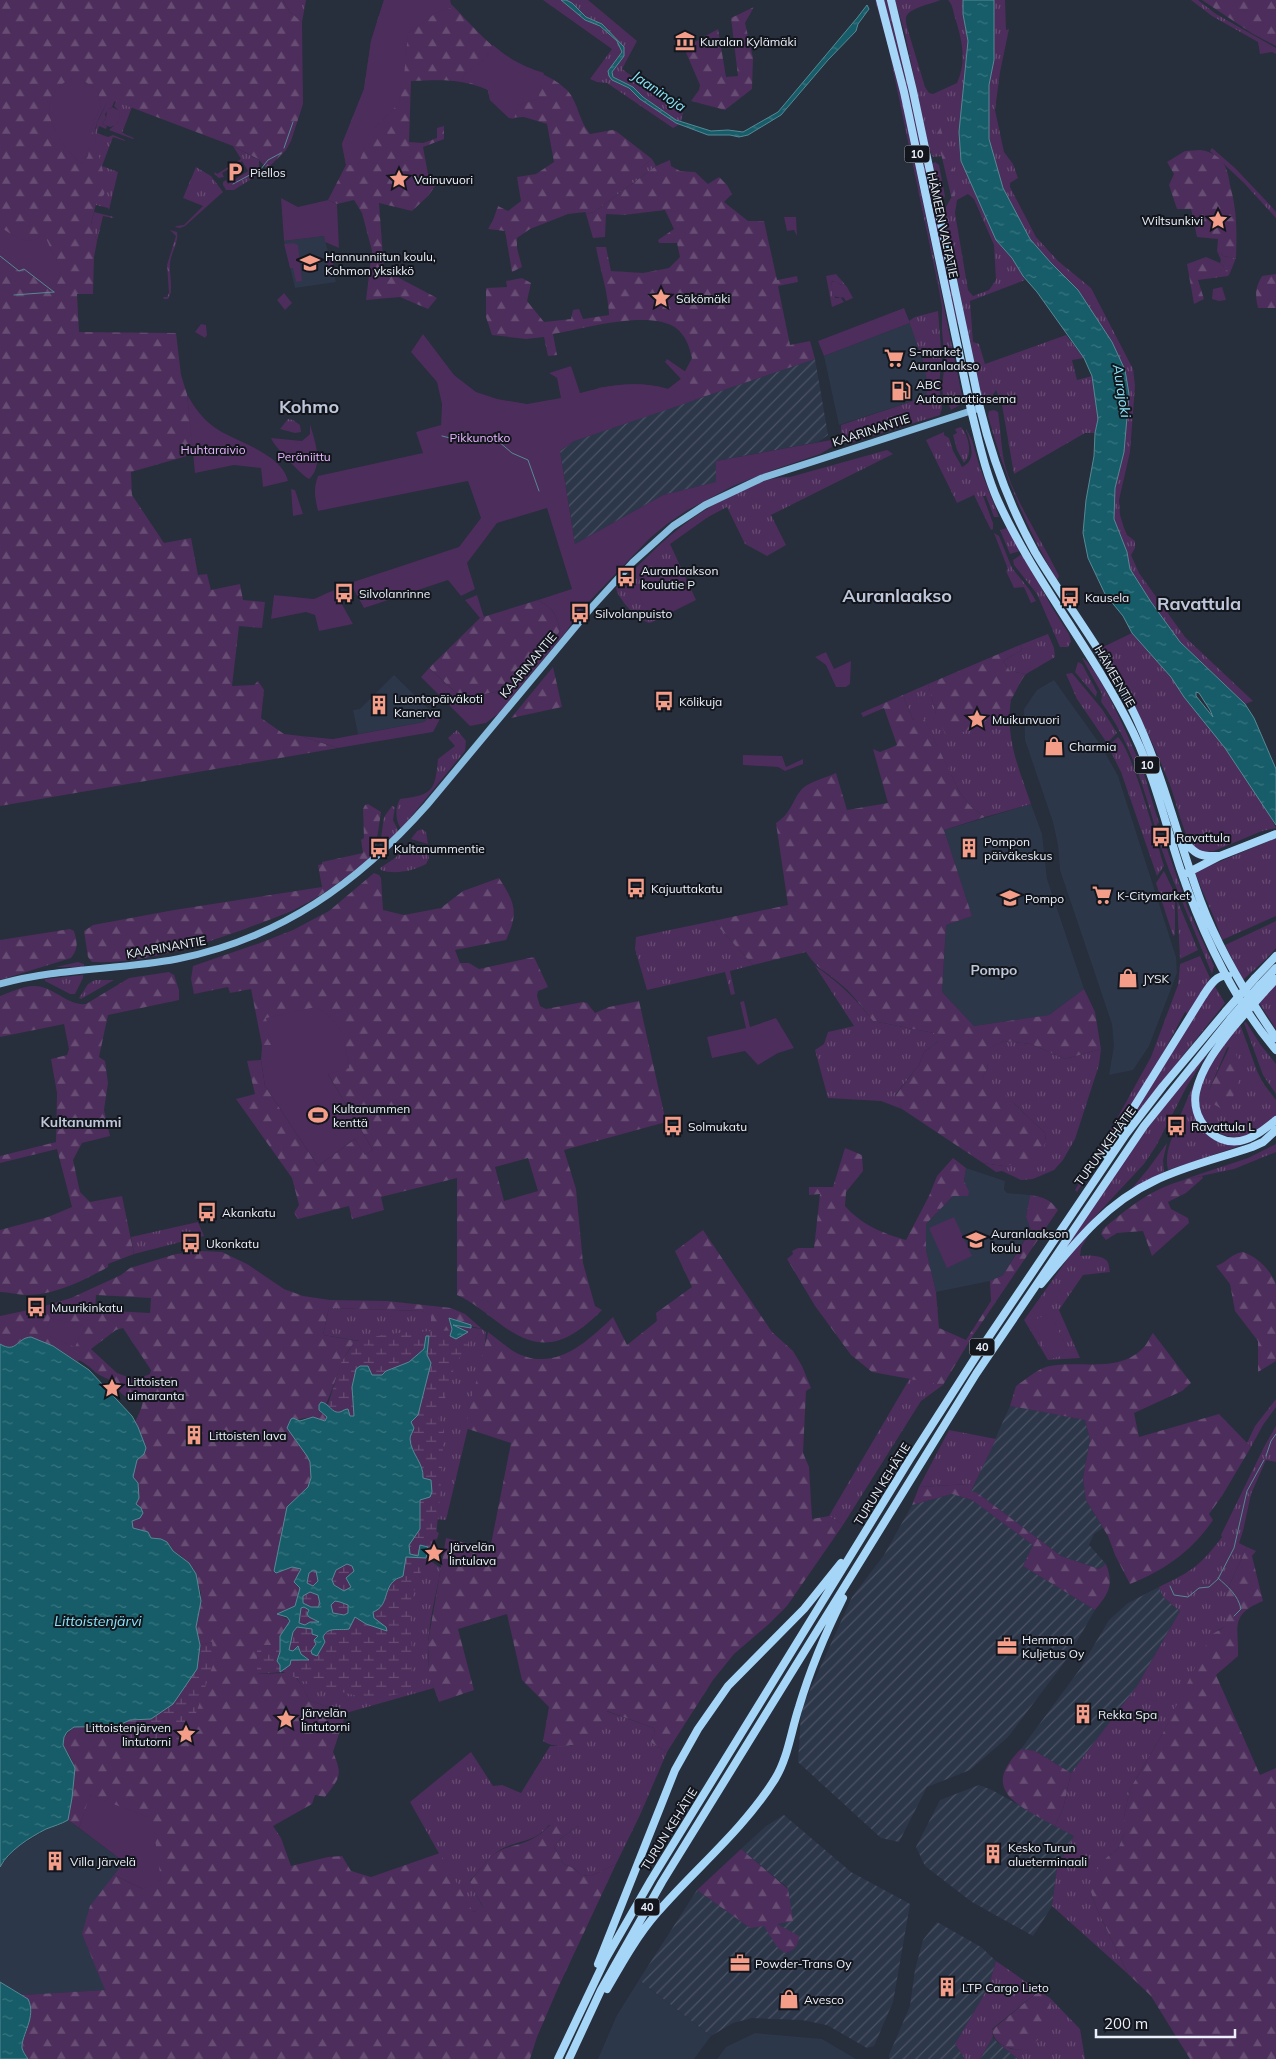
<svg xmlns="http://www.w3.org/2000/svg" width="1276" height="2059" font-family="Mulish,sans-serif">
<style>
.built{fill:#2d374a}
.industrial{fill:url(#industrial-furrows)}
.grass{fill:url(#grass-tufts);fill-rule:evenodd}
.forest{fill:url(#forest-firs);fill-rule:evenodd}
.wetland{fill:url(#wetland-marsh)}
.park{fill:#4d2d5b}
.water{fill:url(#water-ripples);stroke:#568994;fill-rule:evenodd}
.lines{fill:none;stroke-linecap:round;stroke-linejoin:round}
.stream{stroke:#568994;stroke-width:1}
.major{stroke:#88bcde;stroke-width:7}
.highway{stroke:#a5d6f8;stroke-width:8}
.highway-bridge{stroke:#a5d6f8;stroke-width:8}
.labels{text-anchor:middle;dominant-baseline:central;stroke-width:4;stroke-linejoin:round;paint-order:stroke}
.shield{fill:#13161d;stroke:#aaafb8;stroke-width:1}
.shield-label{font-size:11px;font-weight:bold;fill:#ebf0fa}
.poi-label{font-size:12px;fill:#ebf0fa;stroke:#13161d;text-anchor:start}
.street-label{font-size:12px;fill:#ebf0fa;stroke:#13161d}
.park-label{font-size:12px;fill:#e8b4ff;stroke:#13161d}
.water-label{font-size:14px;font-style:italic;fill:#88e6f9;stroke:#13161d}
.neighbourhood-label{font-size:14px;font-weight:bold;fill:#bec7d9;stroke:#13161d}
.district-label{font-size:18px;font-weight:bold;fill:#bec7d9;stroke:#13161d}
</style>
<defs>
<pattern id="industrial-furrows" width="10" height="10" patternUnits="userSpaceOnUse" patternTransform="scale(1.25)"><rect width="10" height="10" fill="#2d374a"/><path d="M-1 1l2-2M0 10L10 0M9 11l2-2" fill="none" stroke="#4c5465"/></pattern>
<pattern id="grass-tufts" width="24" height="20" patternUnits="userSpaceOnUse" patternTransform="scale(1.25)"><rect width="24" height="20" fill="#4d2d5b"/><path d="M3 7l-1-3M5 7V3M7 7l1-3M15 17l-1-3M17 17v-4M19 17l1-3" fill="none" stroke="#674c73"/></pattern>
<pattern id="forest-firs" width="22" height="20" patternUnits="userSpaceOnUse" patternTransform="scale(1.25)"><rect width="22" height="20" fill="#4d2d5b"/><path d="M5 1l3.5 6h-7zM16 11l3.5 6h-7z" fill="#674c73"/></pattern>
<pattern id="wetland-marsh" width="20" height="14" patternUnits="userSpaceOnUse" patternTransform="scale(1.25)"><rect width="20" height="14" fill="#4d2d5b"/><path d="M1 5h8M5 5V1M11 12h8M15 12V8" fill="none" stroke="#674c73"/></pattern>
<pattern id="water-ripples" width="26" height="14" patternUnits="userSpaceOnUse" patternTransform="scale(1.25)"><rect width="26" height="14" fill="#165d69"/><path d="M2 4q2-2 4 0t4 0M15 11q2-2 4 0t4 0" fill="none" stroke="#38757f"/></pattern>
</defs>
<rect width="100%" height="100%" fill="#272e3c"/>
<path class="built" d="M324 236 336 282 295 288 284 241Z
M910 323 924 364 928 389 925 397 839 425 824 356Z
M394 675 433 713 424 722 358 734 353 710 360 709Z
M1054 680 1102 747 1118 776 1176 957 1177 973 1149 1046 1133 1070 1109 1075 1114 1046 1112 1024 1060 870 1058 845 1053 822 1025 740 1024 709 1037 690Z
M1031 804 1042 834 1047 879 1084 989 1049 1015 974 1026 942 992 946 925 972 916 944 830Z
M966 1168 1005 1181 1004 1190 1007 1193 1030 1195 1026 1217 1031 1229 1003 1275 990 1281 936 1292 926 1250V1224L953 1196 969 1191 964 1181Z
M68 1820 124 1862 82 1934 106 1990 22 1995 0 1982V1867L15 1849 47 1829 59 1825Z
M639 1980 711 2036 694 2059H598L617 2015Z
M755 2033 822 2039 856 2059H717L726 2047Z"/>
<path class="industrial" d="M815 359 828 435 818 442 716 461 717 482 663 495 575 544 560 451 574 441Z
M1010 1406 1085 1420 1090 1440 1083 1478 1086 1500 1103 1528 1094 1534 1089 1545 1106 1564 1099 1569 1061 1556 976 1492H971Z
M952 1494 972 1500 1033 1545 1023 1566 1095 1610 1066 1660 1008 1737 970 1770 927 1787 899 1842 881 1838 798 1762 801 1715 805 1701 852 1597 884 1555 912 1505Z
M1159 1587 1163 1597 1180 1611 1137 1686 1071 1773 1035 1751 1021 1749 1080 1669 1109 1620 1128 1603Z
M979 1785 992 1790 1074 1836 1057 1867 1052 1906 1033 1936 972 1902 925 1866 916 1847 940 1800Z
M784 1815 851 1872 910 1904 893 2002 874 2046 867 2048 827 2025 802 2020 752 2018 733 2023 711 2036 639 1980 697 1890 750 1928 788 1888 741 1849 766 1826Z
M937 1922 981 1947 996 1961 988 1988 955 2044 965 2059H889V2055L910 2006 915 1970 923 1940Z
M993 2037 998 2043 1018 2059H980Z"/>
<path class="grass" d="M283 0H306L302 22 290 12Z
M543 0H561L585 20 598 25 617 41 622 52 608 71 609 76 632 90 640 99 680 124 673 128 607 83 597 82 590 79 612 49Z
M566 0H588L637 41 622 69 683 113 681 121 676 120 643 97 633 87 612 76C614 63 624 63 624 47L602 24 585 17Z
M875 0H877L900 89 962 396 960 405 951 410 949 405H944L942 387 945 361 942 331V307L938 285 888 46Z
M884 0H888L901 49 959 324H957C931 216 914 107 884 0Z
M895 0H941C933 3 911 8 907 15 905 18 906 23 907 27L925 87 929 93 933 94 957 83C967 62 962 39 955 18 953 11 953 5 948 0H963V14L968 41 959 132 961 161 996 240 1012 258 1025 280 970 301 973 342 979 344 985 364 1066 335 1084 358 1072 360 1077 380 1092 376 1098 419 1095 433H1085L1014 474 1002 405 996 390 990 399 986 400 983 399 981 394 944 217 946 207 951 198H955L934 120 943 156 933 157 929 149 905 34ZM968 194 974 199 994 245 996 280 989 290 973 296 968 290 955 213 957 200Z
M994 0H1005L1006 30 1009 29 1000 72 995 110 1004 152 1013 164 1018 178 1010 183V187L1036 237 1058 261 1091 288 1133 369 1135 386 1130 452 1119 500 1120 515 1124 528 1127 535 1135 541V548L1131 555 1139 573 1185 637 1253 701 1245 704 1180 642 1151 602 1130 569 1127 552 1114 519 1115 488 1124 452 1129 394 1089 308 1078 290 1051 263 1030 239 1003 188 995 164 989 139V85L994 60Z
M1191 0H1198L1216 14 1276 48V54L1272 52 1260 54 1258 42 1212 16Z
M109 98 115 100 112 107 109 109 105 114 106 118 102 124 107 126 106 129 99 126 97 133 108 137 113 135 125 140V141L113 137 102 166 118 172 109 210 108 208 96 205 95 133 97 123Z
M116 101 132 107 122 133 134 138 133 139 109 130 118 122V110L114 106Z
M233 146 259 160V174L234 190H226L223 185V182L226 180 228 184 248 171 242 161 222 173 224 177 219 178 214 174 215 172 217 174 241 159Z
M1212 148 1235 168 1270 205 1276 212V218L1244 183 1210 151Z
M652 159 656 166 594 212 586 214 585 211Z
M935 162 939 165 945 196 941 205 932 164Z
M196 167 211 176 223 192 185 226 180 228 175 227 176 226 184 225 203 206 183 198Z
M94 212 114 217 113 218 103 216 97 241 91 225Z
M170 230 177 232C179 242 171 253 170 263 169 275 174 290 168 299H164L163 297H167L169 293 167 265 176 236Z
M1217 251 1223 256 1236 258 1230 273 1220 263 1221 260Z
M330 254 336 274 327 277 325 270H328L327 259 323 257 325 255Z
M836 274 847 287 853 298 846 301 843 297 842 285 833 281 831 282 835 298H841L844 302 832 307 826 276Z
M938 311 942 361 925 367 909 321 915 317Z
M941 364 939 386 942 408 940 415 850 443 849 440 841 436V425L925 397 928 389 925 370Z
M994 410 998 412C1001 431 1001 452 1006 469 1017 505 1043 542 1059 576L1057 580C1026 528 1004 474 988 416L989 411Z
M288 419 293 420 300 425 301 432 295 433 280 429Z
M961 427C969 436 973 454 964 463L957 450 953 435 957 433 955 429Z
M966 429 972 440 980 468 999 517H994L986 496H983L993 523V529L991 530 974 495 957 503 926 440 944 432V435L949 438 953 451 962 467C978 459 970 443 966 429Z
M887 450 893 454 771 515 786 545 767 556 745 544 727 507 708 517 670 544 696 600 650 623C638 621 618 599 616 588 656 548 680 521 732 495 752 485 768 477 790 477Z
M1007 528 1020 551 1010 554 1000 530Z
M994 533 999 536 1012 568 1029 589 1036 601 1031 603 1024 587 1014 588 1006 571 1008 569Z
M1022 554 1053 609 1069 634 1071 641 1068 647H1060L1037 594 1014 565 1013 560Z
M1132 633 1171 677 1184 697 1225 748 1267 810 1276 828 1262 831 1214 851C1206 852 1198 852 1193 846 1183 834 1176 801 1170 785 1151 737 1129 691 1101 648Z
M1048 634 1054 648 1055 657 1026 674 1010 671 1003 661 1022 650 1020 645Z
M1082 658C1098 665 1134 749 1142 768 1148 786 1153 805 1159 823L1157 824 1159 833 1157 834C1144 788 1130 740 1101 702L1102 694Z
M1078 662 1082 664 1097 692 1096 697 1075 672Z
M1072 673 1102 709 1117 733 1107 743 1077 699 1066 674Z
M928 684 936 714 993 716 1011 700C1005 738 1019 769 1031 804L985 817 970 806 959 791 922 715 913 720 903 695Z
M457 730 466 741 465 751 401 829C395 820 395 808 400 799 432 795 435 792 438 759L455 746 448 738Z
M1118 737C1133 752 1156 840 1164 866L1157 876 1121 772 1108 746Z
M392 806 395 807 393 820 399 832 380 845 384 817Z
M422 829 426 832 428 844 411 839 417 831Z
M1161 838 1162 841 1164 840 1188 909 1214 966 1212 974 1169 870 1158 839Z
M1276 838V916L1222 940C1215 916 1203 895 1195 872Z
M409 844 429 851V858L426 864C413 871 394 875 381 870L380 868 395 858Z
M1164 871 1175 894V935L1173 936 1156 883Z
M1177 900 1198 950 1180 959Z
M713 921 753 965 730 971 735 994 731 995 725 972 647 990 635 949 636 937Z
M1276 921V948L1266 959 1243 980 1225 945Z
M1200 956 1210 978 1187 1014 1185 1012 1161 1057 1077 1192 1075 1190 1109 1133 1151 1057 1178 985 1180 964Z
M78 962 84 964V967H56Z
M815 966C839 982 856 999 873 1021L939 1034V1041L924 1052 919 1065 895 1095 902 1109 881 1101 828 1098 815 1050 824 1044 828 1032 854 1026Z
M83 975V978L75 994H70L45 981V979Z
M95 980H114L81 999 79 998 88 984Z
M1276 984V1029L1259 1003Z
M1214 985 1225 1003 1121 1133Z
M1246 1022 1260 1044 1276 1064V1094L1263 1075 1244 1023Z
M1240 1024 1257 1071 1263 1083 1276 1100V1115C1267 1123 1258 1133 1245 1136 1217 1142 1194 1120 1200 1092 1205 1067 1225 1044 1240 1024ZM1230 1046 1209 1101V1090L1227 1048Z
M1004 1041 1031 1044 1065 1059 1101 1049 1099 1065 1075 1139 1063 1160 1054 1170 1033 1179 1021 1180 1002 1171 996 1172 983 1163 1004 1166 1046 1142 1045 1133 1015 1104 982 1078 988 1068 984 1050Z
M1208 1053 1187 1086 1156 1146 1144 1164 1075 1238 1058 1260C1105 1189 1151 1116 1208 1053Z
M1194 1083 1197 1084 1195 1112 1226 1143 1276 1125 1251 1142 1168 1170C1164 1153 1172 1137 1179 1123L1178 1121Z
M1167 1143 1163 1160 1164 1172 1128 1193 1148 1169Z
M1276 1144V1152L1234 1169 1182 1180 1248 1158Z
M198 1222 204 1236 134 1254 131 1237Z
M1086 1233 1088 1236 1081 1248 1080 1256C1087 1255 1100 1255 1106 1260 1109 1262 1109 1268 1110 1272L1083 1275 1059 1310 1080 1358 1048 1360 1024 1320Z
M329 1308 422 1311 431 1315V1332L422 1351 323 1335Z
M453 1325 482 1329 486 1332 483 1365 446 1520 436 1519 434 1530 439 1533 437 1539 414 1543 427 1356 468 1332Z
M910 1378 943 1385 921 1401 843 1525 829 1516Z
M1276 1399V1407L1263 1425 1251 1447 1247 1443 1255 1426Z
M1276 1426V1462L1266 1460 1251 1494 1243 1531 1239 1543 1247 1547 1228 1588 1227 1626 1218 1630 1163 1733 1130 1789 1124 1817V1834L1118 1849 1107 1857 1091 1892 1096 1907 1128 1974 1052 1906 1057 1867 1074 1836 1055 1826 1063 1809 1071 1773 1137 1686 1180 1611 1163 1597 1159 1587C1192 1571 1200 1566 1222 1537L1221 1535 1264 1447Z
M949 1430 996 1439 973 1487 969 1484 919 1487Z
M426 1558 441 1568C434 1606 420 1650 434 1688L346 1713 310 1701 297 1678 285 1668Z
M606 1711 654 1728 655 1733 650 1742 667 1752 640 1815 616 1864 591 1876 581 1875 575 1869 564 1864 554 1847 561 1838 579 1826 549 1825C533 1845 515 1839 497 1852 487 1859 478 1872 470 1881L483 1908 472 1912 410 1802 471 1752 493 1786 502 1785 521 1793 550 1746H571Z
M996 1961 1039 1991 992 2029 993 2037 980 2059H965L955 2044 988 1988Z
M1050 1998 1080 2029 1085 2059H1018L998 2043 1011 2049 1027 2050 1051 2011Z"/>
<path class="forest" d="M0 0H283L290 12 302 22 303 104 291 141 286 150 267 169 258 159 233 146 109 99C104 109 96 120 95 132 94 153 109 174 104 195L97 200 91 224 97 241 94 257 93 294H77L79 332 176 333 181 375 187 394 194 454 131 472 132 495 164 543 191 538 198 575 207 574 211 590 240 584 243 600 265 602 262 628 239 626 232 686 254 685 258 681 264 690 261 718 284 734 301 736 338 748 0 806Z
M384 0H450L451 4C469 22 486 43 507 57 527 70 550 73 567 90 579 103 578 120 590 134L612 130 616 131 652 159 586 212 568 214 530 229 517 238V248L522 267 512 272 505 231 488 229 493 220 498 206 508 211 521 201 517 177 536 174 554 162 547 124 524 117 509 118 490 100 488 90C460 78 441 80 411 81L409 142 423 143 437 138V128L444 126V139L423 147 428 174 438 182 428 196 412 211 379 203 384 270 437 298 428 309 400 297 366 300 372 251 362 213 354 200 337 204 328 200 346 165 342 144 364 89 371 41Z
M1202 0H1276V46L1253 34Z
M754 7 745 23 753 58 752 89 725 110 691 101 699 90 700 85 684 48 718 29 726 77 738 76 731 18Z
M933 120H938L953 168 955 198 952 200Z
M1200 150C1209 151 1218 155 1223 163 1227 168 1229 178 1230 185 1237 211 1237 230 1236 258L1223 256 1217 251 1218 239 1197 237 1191 209H1177L1169 185 1174 174 1167 162 1185 151Z
M670 160 671 166 680 171 695 172 708 184 719 177 727 185 732 194 724 202 748 221H764L777 280 797 276 798 282 778 286 790 345 810 341 815 359 574 441 598 388C623 384 643 382 668 389L681 379 692 358C689 346 686 336 676 328 650 309 582 329 553 334L557 355 548 356 544 337 526 339 492 335 486 317V288L507 287 506 281 522 278 531 283 527 301 544 322 571 319 573 310 579 309 583 319 609 315C608 291 600 270 596 247H606L611 271 643 273 669 268 680 257 677 243H659L658 240 674 229 665 210 624 215 606 214 605 237 593 238 586 214 594 212 656 166Z
M1206 257 1220 263 1230 273 1228 276 1198 280 1204 299 1194 304 1187 264Z
M1276 274V308H1258C1255 295 1255 288 1262 276Z
M1222 287 1226 300 1219 301 1212 299 1213 289Z
M538 600C552 607 558 616 560 631L542 661 526 679 510 689 466 698 453 690 429 668 480 618Z
M1020 645 1022 650 1003 661 1010 671 1026 674C1019 682 1016 693 1010 701 995 720 969 730 947 738L936 714 928 684Z
M553 667 562 707 511 718Z
M903 695 913 720 922 714 959 791 970 806 985 817 944 830 972 916 946 925 942 992 974 1026 1049 1015 1084 989 1095 1012 1101 1049 1065 1059 1031 1044 1004 1041 985 1050 988 1068 982 1078 995 1085 1045 1133 1046 1142 1036 1160 1004 1166 983 1163 902 1109 895 1096 919 1065 924 1052 939 1041V1034L873 1021C862 1007 852 993 838 982 823 969 818 970 806 952L753 965 713 921 788 905 776 823C793 812 792 799 803 788 811 781 826 778 836 773L847 810 888 803 873 749 880 752 897 745 884 708 863 717 861 713Z
M368 804 381 812 375 852 368 860C348 875 327 893 305 904 286 915 265 921 245 929 197 946 143 964 92 962L88 957 84 931 93 925 174 910 322 887 318 865 322 864V862L363 853 361 840 364 838 363 809 365 805Z
M374 873 379 875 381 878 383 910 404 915 441 908 463 891 499 878C515 903 519 912 506 940L455 950 460 963H469L479 969 534 957 548 987 538 991 537 996 540 1006 546 1009 583 1002 587 1003 595 1013 609 1007 639 1001 666 1122 564 1150 576 1189 583 1263 595 1306 602 1310C568 1344 541 1356 499 1323 485 1313 473 1302 457 1295V1178L381 1197 384 1210 352 1219 349 1206 298 1219 294 1213 299 1205 292 1178 236 1099 255 1094 247 1061 261 1060 265 1086 318 1166 355 1139 365 1154 373 1150 328 1074 272 1046 262 1045 251 989 230 993 228 987 194 994 191 979 193 966 260 943 293 930 329 911ZM528 1158 538 1191 504 1201 495 1167Z
M70 929 74 931C77 942 79 948 71 958L0 980V940Z
M169 972 174 975 179 990V1000L108 1015 99 1057 105 1061 108 1083 104 1110 110 1136 82 1143 73 1160 80 1192 90 1202 122 1196 134 1254 108 1264V1267C85 1280 55 1295 27 1295 18 1295 9 1292 0 1292V1230L48 1217 72 1207 57 1149 0 1163V1156L56 1142 57 1093 51 1059 67 1055 69 1049 64 1024 0 1037V996C11 992 23 986 34 986 54 986 67 1006 86 1004L129 978Z
M1230 1046 1235 1049C1242 1079 1241 1082 1227 1109L1223 1110 1209 1101V1090Z
M845 1148 862 1155 863 1171 846 1192 845 1206C862 1225 882 1233 906 1240L929 1196 937 1176 953 1158 966 1168 964 1181 969 1191 968 1196H953L926 1224V1250L936 1292 939 1328 966 1340 991 1301 990 1281 1003 1275 1031 1230 1026 1217 1030 1195C1043 1197 1050 1199 1058 1210L972 1337 943 1385 872 1372 851 1355 815 1306 787 1259 793 1254 792 1251 798 1248H814L820 1194 809 1195V1187H833Z
M1202 1176 1203 1178 1186 1193 1168 1202 1171 1209 1188 1218 1189 1223 1152 1256 1143 1231 1117 1233 1106 1240 1101 1234 1103 1229C1135 1202 1159 1183 1202 1176Z
M703 1230 772 1332 793 1351 802 1366 811 1388 806 1391 803 1453 809 1467 812 1519 829 1516 843 1525 787 1606 770 1623 734 1654 713 1680 667 1752 650 1742 655 1733 654 1728 607 1711 593 1740C577 1744 558 1751 543 1741L549 1707 522 1680 507 1614 458 1629 474 1690 439 1702 429 1675 428 1642 446 1538 490 1549 511 1443 465 1428 488 1332C499 1340 509 1350 521 1355 558 1370 588 1341 613 1317L627 1345 657 1321 656 1313 692 1287 675 1251Z
M202 1251 222 1252 247 1264 284 1289 303 1296 330 1300 387 1301 451 1308 465 1314 482 1329 449 1320 452 1329 450 1336 431 1332V1316L422 1311 329 1308 323 1335 358 1341C342 1347 333 1397 321 1413L326 1415 327 1420C321 1422 318 1419 311 1418 303 1417 300 1421 291 1419L287 1428 307 1456 310 1462 311 1479 308 1487 287 1507 276 1573 292 1567 299 1568 300 1571 294 1584 300 1588 294 1608 277 1614 291 1621 280 1636V1645L257 1674C294 1674 291 1665 310 1701L346 1713 333 1752C343 1776 340 1777 325 1797L315 1795 312 1804 273 1826 281 1838 291 1866 328 1857 342 1856 351 1871 371 1877 440 1853 473 1912 483 1907 470 1882C478 1872 488 1857 499 1851 509 1846 519 1845 528 1841 556 1829 541 1817 579 1826L561 1838 554 1847 564 1864 575 1869 581 1875 591 1876 616 1864 558 1988 537 2037 530 2059H28L22 2048 23 2041 29 2024 30 2004 22 1995 105 1990 82 1934 90 1906 114 1875 143 1889 91 1795 79 1828 68 1820 74 1772 72 1760 63 1745 64 1737 74 1727 117 1726 128 1740 212 1642 200 1645 196 1627 201 1601V1593L193 1568 181 1556 173 1551 170 1545 161 1539 151 1538 148 1532 133 1528 131 1521 137 1519 138 1507 136 1504 139 1498 133 1477 137 1460 144 1454 146 1448 135 1422C139 1413 146 1402 141 1393 136 1396 133 1399 127 1397 119 1394 118 1387 113 1382 107 1378 100 1376 95 1372 90 1367 86 1364 79 1360L78 1362 53 1346 4 1347 0 1344V1316L38 1308 71 1298 121 1275 130 1268 176 1254ZM96 1295 151 1298 150 1313 95 1310ZM123 1328 151 1370 150 1374 135 1380 117 1373 91 1349 116 1330Z
M1243 1252C1256 1256 1272 1271 1276 1285V1361L1258 1372V1341L1235 1311 1230 1284 1216 1266C1226 1263 1232 1253 1243 1252Z
M1153 1333 1191 1383 1182 1391 1134 1413 1139 1437 1219 1414 1251 1447 1222 1496 1209 1514 1213 1520C1192 1551 1165 1570 1130 1584L1115 1555 1108 1536 1086 1500 1083 1478 1090 1440 1085 1420 1010 1406 1016 1386C1025 1380 1036 1370 1046 1367 1076 1359 1117 1374 1142 1349 1147 1345 1149 1338 1153 1333Z
M969 1484 973 1487 971 1492H976L1061 1556 1099 1569 1106 1564C1114 1585 1109 1593 1095 1610L1023 1566 1033 1545 972 1500 952 1494 912 1505 919 1487Z
M1247 1547 1256 1551 1252 1556 1263 1601C1229 1615 1239 1627 1238 1656L1216 1675 1260 1775 1276 1768V2059H1190L1151 1996 1128 1974 1096 1907 1091 1892 1093 1879 1097 1870 1107 1857 1118 1849 1124 1834V1817L1130 1789 1163 1733 1211 1635 1226 1626 1224 1604 1228 1588Z
M1021 1749 1035 1751 1071 1773 1063 1809 1055 1826C1020 1806 978 1791 1021 1749Z
M741 1849 788 1889 793 1921 777 1924 799 1936C798 1946 795 1950 785 1953L777 1947 764 1926 750 1928 697 1890Z
M1039 1991 1050 1998C1054 2028 1048 2030 1027 2050 1012 2050 995 2047 992 2030Z"/>
<path class="wetland" d="M465 1330 469 1344 455 1364 448 1392 437 1415 444 1431 440 1496 436 1537 417 1581 410 1608 412 1656 411 1692 370 1699 309 1684 283 1672 257 1674V1645H280V1636L290 1621 287 1617 277 1614 294 1608 300 1588 294 1584 300 1571 299 1568 292 1567 276 1573 274 1571C276 1559 283 1513 288 1506 294 1499 303 1495 308 1487 321 1467 297 1445 287 1428L291 1419 300 1421 313 1417 322 1421 327 1420 326 1415 319 1410V1405L321 1402 328 1404 341 1363 354 1342C390 1330 427 1332 465 1330Z
M212 1642 214 1662 188 1736 151 1750 128 1740 117 1726 130 1720H138L188 1681 197 1669 200 1645Z"/>
<path class="park" d="M384 0H450L451 8 436 13 408 33 403 87 399 103 370 133 358 165H346L342 144 364 89 371 41Z
M493 45C509 59 524 67 544 73L538 99 518 105 514 119 509 118 490 100 488 90 469 82 461 81 465 74 485 59Z
M76 75 98 91 101 107 94 120 88 156 83 164C62 149 34 109 60 86 64 82 71 79 76 75Z
M112 107 118 110C122 118 118 125 110 127L102 124 106 118 107 110Z
M281 198 298 207 328 200 337 204 339 248 325 242 324 236 284 241Z
M784 217H796L797 236 794 230 787 231Z
M0 227C8 232 24 244 34 240 36 239 38 237 41 235L45 236 61 272 54 292 24 269 19 271 0 256Z
M294 243 298 245 302 281 296 282 293 268H290L284 244Z
M835 281 843 286V297L841 298 833 296 831 282Z
M284 293 292 303 285 310 277 300Z
M904 308 910 323 824 356 818 341Z
M201 324 206 325 207 335 205 338 195 332Z
M423 334 454 375 476 392 497 399 527 404 561 398 557 378 549 373 571 366 580 393C610 385 637 380 668 389L681 379 665 362 667 359 686 372 695 400 574 441 560 451 575 544 663 495 716 482V461L831 440 832 447 820 454 773 470 733 486 686 511 667 524 649 539 580 611 566 632 499 713 486 723 470 726 421 677 429 668 453 690 466 698 510 689 526 679 542 661 560 631C558 616 552 607 538 600L572 589 547 508 497 523 467 563 475 589 461 596 448 580 364 608 350 583 459 547 481 518 468 481 318 511C315 498 313 489 318 476L423 453 416 432 441 425 442 404 437 382 411 352Z
M187 394C194 407 202 418 214 427 235 442 282 453 288 481L263 487 261 468 234 465 195 473Z
M310 424C315 441 324 466 309 479 302 476 273 445 271 438L302 441 310 434Z
M291 489 295 490 303 514 293 516Z
M665 574 672 587 685 585 689 588 693 600 666 615 664 613 656 617 640 600C640 586 652 576 665 574Z
M334 590 353 624 319 631 315 615 306 612 271 619 274 595 314 599Z
M477 595 484 617 480 618 465 600Z
M826 652 834 669 851 661 850 684 846 687H836L826 665 815 657Z
M433 713 440 719 433 732 338 748 301 736 333 739 424 722Z
M743 755 782 756 786 767 803 759V764L785 771 778 767 743 765Z
M744 1001 750 1027 776 1018 794 1048 778 1053 758 1065 745 1051 712 1058 707 1037 746 1028 740 1002Z
M316 1007C344 1024 344 1038 349 1068L328 1074 373 1150 365 1155 355 1139 318 1166 265 1086 261 1060 262 1045H272L266 1018Z
M954 1217 972 1256 947 1268 929 1228Z
M1050 1313 1067 1348 1061 1356 1050 1359 1032 1321Z
M50 1318 85 1326 75 1347 45 1334Z
M90 1795 152 1819 161 1880 143 1889 114 1875 124 1862 79 1828Z"/>
<path class="water" d="M561 0H566L572 3 586 17 602 24 624 47V56L612 72 613 77 633 87 643 97 676 120 711 131 728 130 743 132 778 112 857 18 867 5 869 9 858 24 856 31 828 60 781 115 748 135 739 137 730 135H708L676 123 640 99 629 88 612 80 609 76 608 71 622 52 617 41 600 26 585 20Z
M963 0H994V60L989 85V139L1003 188 1030 239 1051 263 1078 290 1112 342 1125 370 1129 394 1124 452 1115 488 1114 519 1127 552 1130 569 1151 602 1180 642 1245 704 1254 718 1276 769V825L1225 748 1184 697 1171 677 1132 633 1123 616 1105 594 1088 558 1083 533 1086 500 1094 456 1095 433 1098 419 1092 376 1084 358 1037 292 1023 276 1012 258 996 240 961 161 959 132 968 41 963 14ZM1196 692 1199 693 1210 710 1213 717 1196 696Z
M449 1318 471 1325V1328L453 1325 468 1332 456 1339 450 1336 452 1329Z
M426 1336H429L427 1355 431 1363 418 1415 411 1422 414 1428C413 1432 410 1435 410 1439 411 1454 424 1463 423 1478L431 1480 432 1492 430 1497 420 1500V1529L409 1545 410 1554 418 1556 420 1545 428 1547 426 1558 406 1557 403 1576C400 1578 397 1578 395 1580 383 1589 389 1606 373 1612L374 1618 386 1627 387 1631 366 1624 355 1617 349 1629C339 1631 328 1626 323 1637L325 1642 317 1656 312 1654 311 1651 316 1644 314 1640 318 1636 312 1634V1629L297 1627 293 1632 289 1650 293 1651 298 1646 301 1654 309 1660H291L290 1665 280 1672V1665L277 1661 280 1652V1636L290 1621 287 1617 277 1614 295 1606 300 1588 294 1582 301 1569 292 1567 276 1573 274 1571 287 1507 308 1487 311 1478 310 1462 307 1456 287 1428 291 1419 293 1418 300 1421 313 1417 325 1421 327 1417 319 1410V1405L321 1402C329 1403 332 1414 340 1412 343 1411 345 1409 348 1409L350 1416H354L352 1387 356 1369 360 1366H368L372 1375H382L386 1371 409 1362 424 1349ZM347 1564 352 1566 354 1571 346 1578 351 1587 344 1591 334 1585 332 1580 336 1570ZM312 1571H316L318 1581 313 1586 307 1583 309 1573ZM310 1592 318 1595 320 1604 318 1607H311L303 1603V1596ZM335 1601 340 1602 348 1605V1613L344 1615 333 1613 331 1605ZM304 1607 309 1610 307 1614 309 1617 319 1622H310L305 1625 299 1623 301 1608Z
M31 1337 53 1346 89 1370 132 1416 138 1427 146 1448 144 1454 137 1460 133 1477 138 1483 139 1498 136 1504 141 1508 143 1513 140 1518 132 1521 133 1528 148 1532 151 1538 161 1539 167 1542 173 1551 189 1563 196 1574 201 1601 196 1627 200 1645 197 1669 173 1704 151 1719 130 1720 117 1726 74 1727 67 1732 64 1737 63 1745 75 1768 72 1798 68 1820C61 1824 54 1826 46 1829 29 1838 9 1850 0 1867V1344C17 1354 16 1338 31 1337Z
M0 1982 28 1999C37 2017 21 2035 22 2048 23 2052 26 2056 28 2059H0Z"/>
<g class="lines">
<path class="stream" d="M284 148 293 122
M261 169 268 160 281 153
M233 184 257 171
M0 256 19 271 24 269 54 292
M14 295 54 292
M442 436 466 442 498 441 512 453 528 460 539 491
M1266 1456 1271 1441 1276 1434
M1218 1578C1228 1587 1238 1595 1241 1609L1234 1616
M1170 1586 1174 1595 1188 1597 1199 1588 1209 1587 1218 1579 1234 1548 1247 1491 1264 1460"/>
<path class="major" d="M0 984C57 968 118 970 177 959 280 939 359 882 427 805L591 608 633 562 673 526 705 505 762 478 980 408"/>
<path class="highway" d="M880 0 904 92 971 410C979 441 985 472 998 501 1035 582 1094 652 1133 732 1154 775 1165 822 1180 868 1202 933 1231 997 1276 1050
M891 0 913 91 980 408C992 458 1010 507 1035 552 1066 604 1104 652 1131 707 1162 769 1177 837 1201 902 1219 950 1247 996 1276 1038
M1180 837C1194 852 1196 857 1218 856
M1187 873 1220 856 1276 834
M1255 978 1276 956
M1260 985 1276 968
M1264 992 1276 979
M1235 1025C1219 1045 1202 1066 1196 1092 1191 1118 1212 1145 1240 1141 1253 1139 1266 1128 1276 1120
M1106 1155 1119 1131 1203 996C1209 987 1216 974 1228 976
M1041 1284C1074 1244 1106 1203 1154 1181 1185 1166 1220 1158 1252 1147L1263 1142 1276 1130
M598 1964 675 1770 698 1729 728 1686 804 1609 841 1563
M607 1989C622 1963 637 1936 657 1913 696 1868 743 1830 775 1779 788 1758 791 1731 799 1707 810 1670 825 1634 843 1598
M558 2059 605 1960 651 1880 910 1459 984 1344 1126 1134 1163 1086 1226 1011
M569 2059 601 1990 662 1882 976 1374 1144 1126 1231 1018"/>
<path class="highway-bridge" d="M1226 1011 1255 978
M1231 1018 1260 985
M1235 1025 1264 992"/>
</g>
<defs>
<symbol id="museum-bare" viewBox="-9 -9 18 18"><path d="M0-6L6-3V-2H-6V-3ZM-5-1h2V3h-2ZM-1-1h2V3h-2ZM3-1h2V3H3ZM-6 4H6V6H-6Z" fill="#f49e8a" stroke="#13161d" stroke-width="2.5" paint-order="stroke"/></symbol>
<symbol id="parking-bare" viewBox="-9 -9 18 18"><path d="M-3.5-5.5H1a3.5 3.5 0 0 1 0 7H-1V5.5H-3.5ZM-1-3.4V-.6H.8a1.4 1.4 0 0 0 0-2.8Z" fill="#f49e8a" stroke="#13161d" stroke-width="2.5" paint-order="stroke"/></symbol>
<symbol id="sight-bare" viewBox="-9 -9 18 18"><path d="M0-6L1.8-2.2L6-1.7L2.9 1.2L3.7 5.4L0 3.3L-3.7 5.4L-2.9 1.2L-6-1.7L-1.8-2.2Z" fill="#f49e8a" stroke="#13161d" stroke-width="2.5" paint-order="stroke"/></symbol>
<symbol id="school-bare" viewBox="-9 -9 18 18"><path d="M0-5L7-2L0 1L-7-2ZM-4 1L0 2.5L4 1V4Q0 6-4 4Z" fill="#f49e8a" stroke="#13161d" stroke-width="2.5" paint-order="stroke"/></symbol>
<symbol id="supermarket-bare" viewBox="-9 -9 18 18"><path d="M-6-5.5h2.5l.6 2H6L4.5 2H-2.5L-4.4-4H-6ZM-1.5 3.2a1.3 1.3 0 1 0 .1 0ZM3 3.2a1.3 1.3 0 1 0 .1 0Z" fill="#f49e8a" stroke="#13161d" stroke-width="2.5" paint-order="stroke"/></symbol>
<symbol id="fuel-bare" viewBox="-9 -9 18 18"><path d="M-5.5-6h7V0h2V4h1.3V-2.5L3-4.5l.8-.8L6-3V5H2.5V1h-1V6h-7ZM-4.2-4.7v3.2H.2V-4.7Z" fill="#f49e8a" stroke="#13161d" stroke-width="2.5" paint-order="stroke"/></symbol>
<symbol id="bus-bare" viewBox="-9 -9 18 18"><path d="M-5-6H5V4H4V6H2V4H-2V6H-4V4H-5ZM-3.5-4V0h7V-4ZM-3.5 1.2v1.5H-2V1.2ZM2 1.2v1.5H3.5V1.2Z" fill="#f49e8a" stroke="#13161d" stroke-width="2.5" paint-order="stroke"/></symbol>
<symbol id="building-bare" viewBox="-9 -9 18 18"><path d="M-4-6H4V6H1V3H-1V6H-4ZM-2.5-4.3h1.7v1.8h-1.7ZM.8-4.3h1.7v1.8H.8ZM-2.5-1h1.7V.8h-1.7ZM.8-1h1.7V.8H.8Z" fill="#f49e8a" stroke="#13161d" stroke-width="2.5" paint-order="stroke"/></symbol>
<symbol id="shop-bare" viewBox="-9 -9 18 18"><path d="M-5-2.5h2.3a2.7 3.5 0 0 1 5.4 0H5L5.5 6h-11ZM-1.5-2.5h3a1.5 2.3 0 0 0-3 0Z" fill="#f49e8a" stroke="#13161d" stroke-width="2.5" paint-order="stroke"/></symbol>
<symbol id="stadium-bare" viewBox="-9 -9 18 18"><path d="M0-5a6.5 5 0 1 0 0 10a6.5 5 0 1 0 0-10ZM-3.5-1.8h7v3.6h-7Z" fill="#f49e8a" stroke="#13161d" stroke-width="2.5" paint-order="stroke"/></symbol>
<symbol id="office-bare" viewBox="-9 -9 18 18"><path d="M-6-3h4V-5.5h4V-3h4V5H-6ZM-1-4.5V-3h2v-1.5ZM-6 0V1H6V0Z" fill="#f49e8a" stroke="#13161d" stroke-width="2.5" paint-order="stroke"/></symbol>
</defs>
<g fill-rule="evenodd">
<use href="#museum-bare" x="671" y="27" width="28" height="28"/>
<use href="#parking-bare" x="221" y="158" width="28" height="28"/>
<use href="#sight-bare" x="385" y="165" width="28" height="28"/>
<use href="#sight-bare" x="1204" y="206" width="28" height="28"/>
<use href="#school-bare" x="296" y="249" width="28" height="28"/>
<use href="#sight-bare" x="647" y="284" width="28" height="28"/>
<use href="#supermarket-bare" x="880" y="344" width="28" height="28"/>
<use href="#fuel-bare" x="887" y="377" width="28" height="28"/>
<use href="#bus-bare" x="612" y="563" width="28" height="28"/>
<use href="#bus-bare" x="330" y="579" width="28" height="28"/>
<use href="#bus-bare" x="1056" y="583" width="28" height="28"/>
<use href="#bus-bare" x="566" y="599" width="28" height="28"/>
<use href="#bus-bare" x="650" y="687" width="28" height="28"/>
<use href="#building-bare" x="365" y="691" width="28" height="28"/>
<use href="#sight-bare" x="963" y="705" width="28" height="28"/>
<use href="#shop-bare" x="1040" y="732" width="28" height="28"/>
<use href="#bus-bare" x="1147" y="823" width="28" height="28"/>
<use href="#bus-bare" x="365" y="834" width="28" height="28"/>
<use href="#building-bare" x="955" y="834" width="28" height="28"/>
<use href="#bus-bare" x="622" y="874" width="28" height="28"/>
<use href="#supermarket-bare" x="1088" y="881" width="28" height="28"/>
<use href="#school-bare" x="996" y="884" width="28" height="28"/>
<use href="#shop-bare" x="1114" y="964" width="28" height="28"/>
<use href="#stadium-bare" x="304" y="1101" width="28" height="28"/>
<use href="#bus-bare" x="659" y="1112" width="28" height="28"/>
<use href="#bus-bare" x="1162" y="1112" width="28" height="28"/>
<use href="#bus-bare" x="193" y="1198" width="28" height="28"/>
<use href="#school-bare" x="962" y="1226" width="28" height="28"/>
<use href="#bus-bare" x="177" y="1229" width="28" height="28"/>
<use href="#bus-bare" x="22" y="1293" width="28" height="28"/>
<use href="#sight-bare" x="98" y="1374" width="28" height="28"/>
<use href="#building-bare" x="180" y="1421" width="28" height="28"/>
<use href="#sight-bare" x="420" y="1539" width="28" height="28"/>
<use href="#office-bare" x="993" y="1632" width="28" height="28"/>
<use href="#building-bare" x="1069" y="1700" width="28" height="28"/>
<use href="#sight-bare" x="272" y="1705" width="28" height="28"/>
<use href="#sight-bare" x="172" y="1720" width="28" height="28"/>
<use href="#building-bare" x="979" y="1840" width="28" height="28"/>
<use href="#building-bare" x="41" y="1847" width="28" height="28"/>
<use href="#office-bare" x="726" y="1949" width="28" height="28"/>
<use href="#building-bare" x="933" y="1973" width="28" height="28"/>
<use href="#shop-bare" x="775" y="1985" width="28" height="28"/>
</g>
<g class="labels">
<g class="shield">
<rect x="904.5" y="145.5" width="25" height="17" rx="4"/>
<rect x="1134.5" y="756.5" width="25" height="17" rx="4"/>
<rect x="969.5" y="1338.5" width="25" height="17" rx="4"/>
<rect x="634.5" y="1898.5" width="25" height="17" rx="4"/>
</g>
<g class="shield-label">
<text x="917" y="154">10</text>
<text x="1147" y="765">10</text>
<text x="982" y="1347">40</text>
<text x="647" y="1907">40</text>
</g>
<g class="poi-label">
<text x="700" y="41">Kuralan Kylämäki</text>
<text x="250" y="172">Piellos</text>
<text x="414" y="179">Vainuvuori</text>
<text x="1203" y="220" text-anchor="end">Wiltsunkivi</text>
<text x="325" y="256">Hannunniitun koulu,<tspan x="325" dy="14">Kohmon yksikkö</tspan></text>
<text x="676" y="298">Säkömäki</text>
<text x="909" y="351">S-market<tspan x="909" dy="14">Auranlaakso</tspan></text>
<text x="916" y="384">ABC<tspan x="916" dy="14">Automaattiasema</tspan></text>
<text x="641" y="570">Auranlaakson<tspan x="641" dy="14">koulutie P</tspan></text>
<text x="359" y="593">Silvolanrinne</text>
<text x="1085" y="597">Kausela</text>
<text x="595" y="613">Silvolanpuisto</text>
<text x="394" y="698">Luontopäiväkoti<tspan x="394" dy="14">Kanerva</tspan></text>
<text x="679" y="701">Kölikuja</text>
<text x="992" y="719">Muikunvuori</text>
<text x="1069" y="746">Charmia</text>
<text x="1176" y="837">Ravattula</text>
<text x="984" y="841">Pompon<tspan x="984" dy="14">päiväkeskus</tspan></text>
<text x="394" y="848">Kultanummentie</text>
<text x="651" y="888">Kajuuttakatu</text>
<text x="1117" y="895">K-Citymarket</text>
<text x="1025" y="898">Pompo</text>
<text x="1143" y="978">JYSK</text>
<text x="333" y="1108">Kultanummen<tspan x="333" dy="14">kenttä</tspan></text>
<text x="688" y="1126">Solmukatu</text>
<text x="1191" y="1126">Ravattula L</text>
<text x="222" y="1212">Akankatu</text>
<text x="991" y="1233">Auranlaakson<tspan x="991" dy="14">koulu</tspan></text>
<text x="206" y="1243">Ukonkatu</text>
<text x="51" y="1307">Muurikinkatu</text>
<text x="127" y="1381">Littoisten<tspan x="127" dy="14">uimaranta</tspan></text>
<text x="209" y="1435">Littoisten lava</text>
<text x="449" y="1546">Järvelän<tspan x="449" dy="14">lintulava</tspan></text>
<text x="1022" y="1639">Hemmon<tspan x="1022" dy="14">Kuljetus Oy</tspan></text>
<text x="301" y="1712">Järvelän<tspan x="301" dy="14">lintutorni</tspan></text>
<text x="1098" y="1714">Rekka Spa</text>
<text x="171" y="1727" text-anchor="end">Littoistenjärven<tspan x="171" dy="14">lintutorni</tspan></text>
<text x="1008" y="1847">Kesko Turun<tspan x="1008" dy="14">alueterminaali</tspan></text>
<text x="70" y="1861">Villa Järvelä</text>
<text x="755" y="1963">Powder-Trans Oy</text>
<text x="962" y="1987">LTP Cargo Lieto</text>
<text x="804" y="1999">Avesco</text>
</g>
<g class="street-label">
<text transform="translate(943 225) rotate(78)">HÄMEEN VALTATIE</text>
<text transform="translate(871 430) rotate(-18)">KAARINANTIE</text>
<text transform="translate(528 665) rotate(-50)">KAARINANTIE</text>
<text transform="translate(1115 676) rotate(60)">HÄMEENTIE</text>
<text transform="translate(166 947) rotate(-10)">KAARINANTIE</text>
<text transform="translate(1105 1146) rotate(-54)">TURUN KEHÄTIE</text>
<text transform="translate(882 1484) rotate(-58)">TURUN KEHÄTIE</text>
<text transform="translate(669 1829) rotate(-58)">TURUN KEHÄTIE</text>
</g>
<g class="park-label">
<text x="480" y="437">Pikkunotko</text>
<text x="213" y="449">Huhtaraivio</text>
<text x="304" y="456">Peräniittu</text>
</g>
<g class="water-label">
<text transform="translate(659 91) rotate(34)">Jaaninoja</text>
<text transform="translate(1122 391) rotate(81)">Aurajoki</text>
<text x="98" y="1621">Littoistenjärvi</text>
</g>
<g class="neighbourhood-label">
<text x="994" y="970">Pompo</text>
<text x="81" y="1122">Kultanummi</text>
</g>
<g class="district-label">
<text x="309" y="406">Kohmo</text>
<text x="897" y="595">Auranlaakso</text>
<text x="1199" y="603">Ravattula</text>
</g>
</g>
<path d="M1096 2029v8h139v-8" fill="none" stroke="#ebf0fa" stroke-width="2.5"/>
<text x="1104" y="2029" font-size="15" fill="#ebf0fa" stroke="#13161d" stroke-width="4" paint-order="stroke">200 m</text>
</svg>
